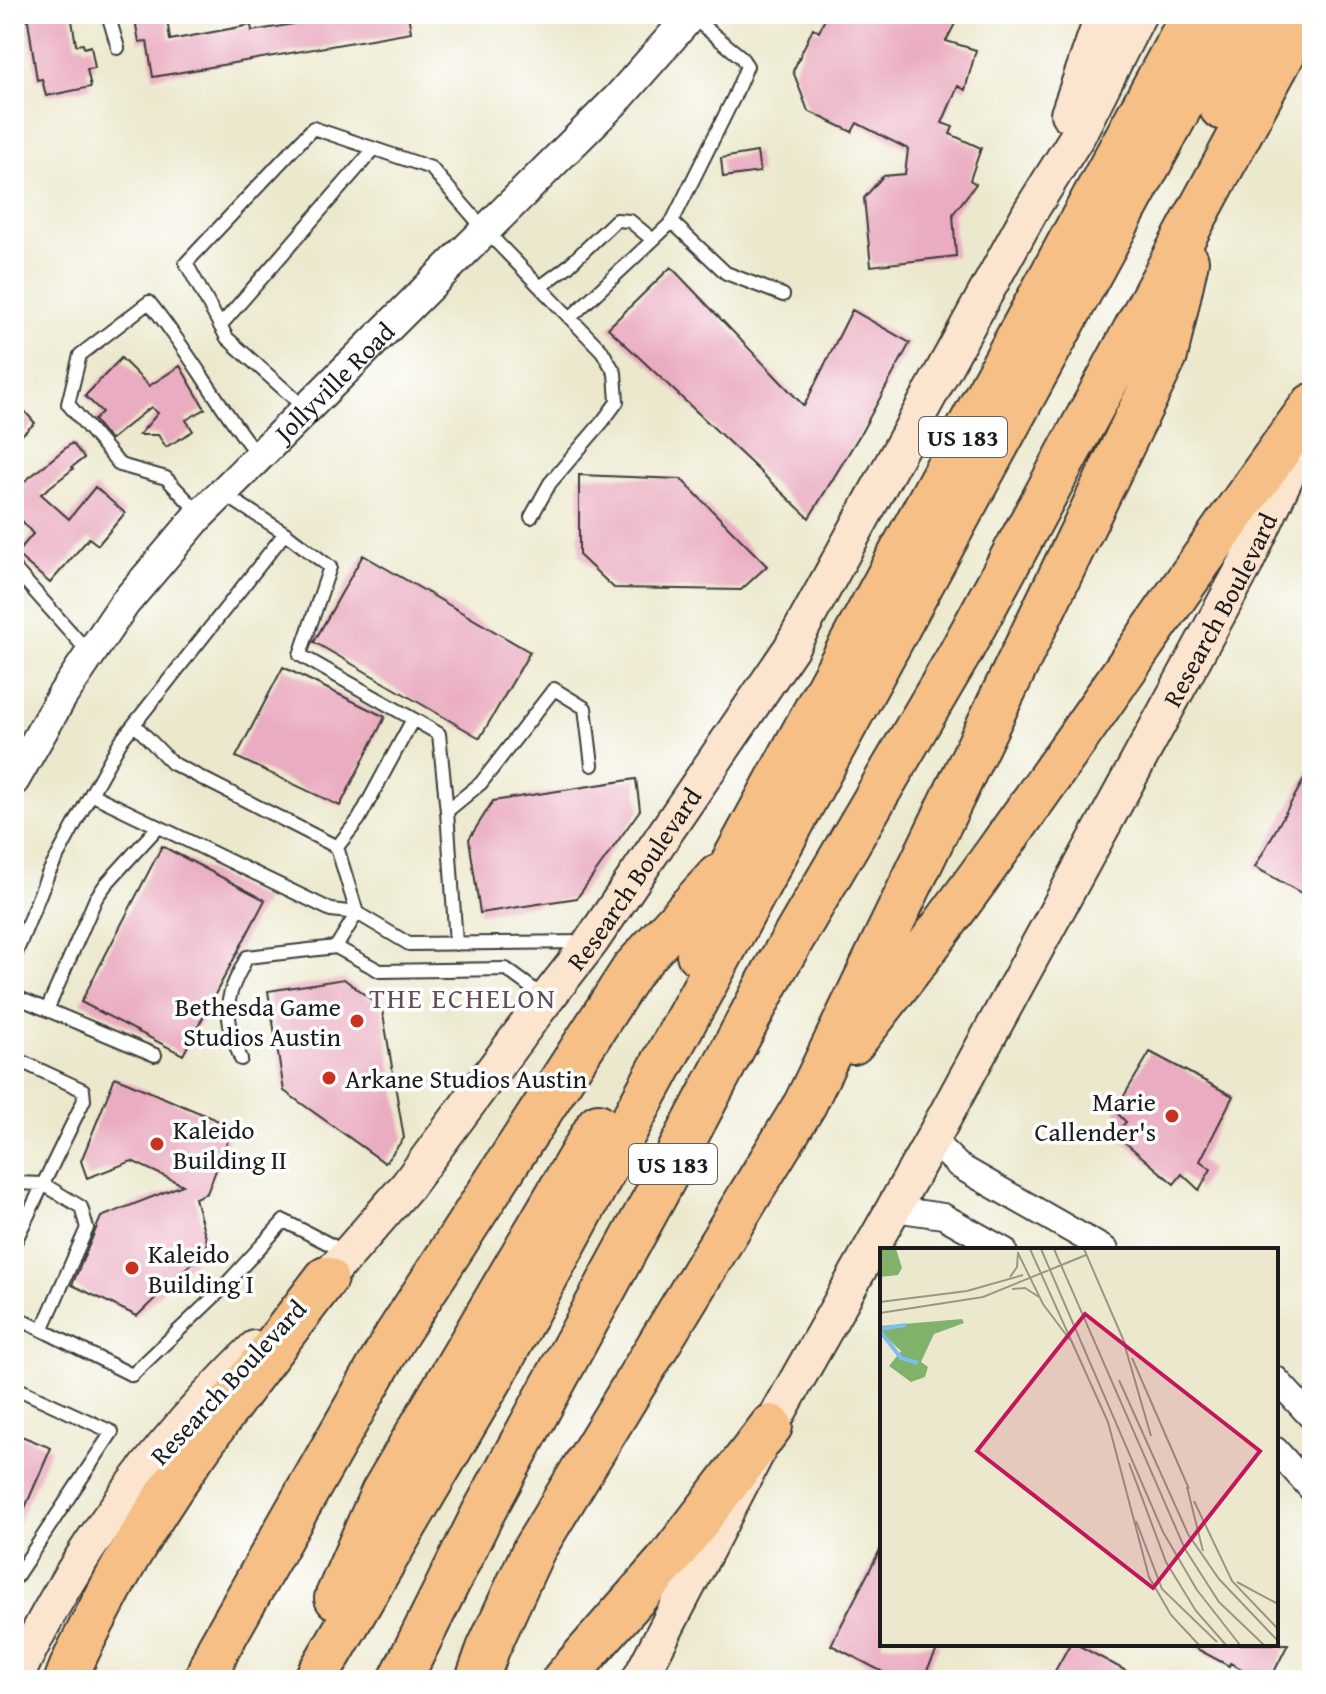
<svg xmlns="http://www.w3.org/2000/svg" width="1326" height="1694" font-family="'Gentium Book Plus',serif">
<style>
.building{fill:#eaacc0}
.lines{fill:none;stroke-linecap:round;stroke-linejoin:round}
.service-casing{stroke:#3b3b37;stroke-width:16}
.minor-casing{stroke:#3b3b37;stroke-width:28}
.tertiary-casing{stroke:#3b3b37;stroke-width:34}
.secondary-casing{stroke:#3b3b37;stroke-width:38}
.motorway-casing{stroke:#3b3b37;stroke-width:46}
.service{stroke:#fff;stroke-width:12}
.minor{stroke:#fff;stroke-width:24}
.tertiary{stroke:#fff;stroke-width:30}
.secondary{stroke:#fbe5cf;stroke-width:34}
.motorway{stroke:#f5bf86;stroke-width:42}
.poi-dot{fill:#c8321e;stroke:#fff;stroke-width:3}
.labels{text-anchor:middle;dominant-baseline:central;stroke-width:7;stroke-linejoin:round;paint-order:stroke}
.shield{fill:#fff;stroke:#606060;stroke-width:2}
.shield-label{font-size:24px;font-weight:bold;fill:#1c1c1c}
.street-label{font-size:26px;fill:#1c1c1c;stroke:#fff}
.poi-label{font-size:26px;fill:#1c1c1c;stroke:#fff;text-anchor:start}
.neighbourhood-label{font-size:28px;letter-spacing:2px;fill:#644e55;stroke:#fff}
.inset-river{fill:none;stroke:#7cbef1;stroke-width:4}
.inset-road{fill:none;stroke:#999686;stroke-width:2}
.view{fill:#c2185b;fill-opacity:0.15;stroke:#c2185b;stroke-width:4}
.inset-edge{fill:none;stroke:#1c1c1c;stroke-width:4}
</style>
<rect width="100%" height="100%" fill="#fff"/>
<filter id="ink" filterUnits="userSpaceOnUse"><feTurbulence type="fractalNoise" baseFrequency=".0125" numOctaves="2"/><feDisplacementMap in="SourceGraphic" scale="16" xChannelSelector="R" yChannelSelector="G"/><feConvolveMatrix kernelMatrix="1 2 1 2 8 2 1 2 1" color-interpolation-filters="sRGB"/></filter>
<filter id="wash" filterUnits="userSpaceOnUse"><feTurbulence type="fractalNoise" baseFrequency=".006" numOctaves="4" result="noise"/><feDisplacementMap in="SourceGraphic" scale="32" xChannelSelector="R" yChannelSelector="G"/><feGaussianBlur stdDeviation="1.8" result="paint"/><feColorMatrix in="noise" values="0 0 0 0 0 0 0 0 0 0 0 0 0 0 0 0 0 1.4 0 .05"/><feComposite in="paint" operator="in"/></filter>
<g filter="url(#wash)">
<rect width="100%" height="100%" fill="#ece8cd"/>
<g id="blocks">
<path class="building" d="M27 14H71L76 45 83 44 84 48 91 46 95 68 87 69 91 87 46 96 42 79 37 80Z
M134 14H154L155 20 167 18 170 40 251 25 252 31 294 24 293 14H408L411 32 153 77 147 41 139 42Z
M827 14H960L946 41 976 50 965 90 958 86 942 123 953 127 950 134 981 148 970 180 976 184 953 214 956 256 871 266 864 198 883 176 905 174 908 149 857 123 852 132 808 111 793 71 813 28 819 32Z
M757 152 760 172 723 177 721 158Z
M671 267 804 406 852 310 910 343 861 433 809 518 608 328Z
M121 358 149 386 180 366 205 409 186 420 193 431 166 447 158 435H139L158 413 151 407 110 440 94 420 102 412 85 396Z
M14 399 35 423 14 442Z
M72 443 84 458 72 467 73 469 41 494 69 519 95 487 125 513 98 545 89 538 50 583 16 554 33 534 14 511V490Z
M579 475 681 479 767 566 741 590 614 588 579 555Z
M363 555 530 652 480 738 314 642Z
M283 667 385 717 340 806 236 757Z
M1312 765V899L1255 867Z
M636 779 640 810 577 898 480 913 469 839 493 801Z
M162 846 265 900 183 1055 81 1002Z
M344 979 382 1008 404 1138 385 1163 284 1091 268 991Z
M1150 1052 1233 1096 1200 1161 1211 1169 1199 1190 1182 1174 1174 1184 1115 1134 1126 1122 1115 1111Z
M115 1077 233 1127 207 1193 195 1198 207 1242 204 1251 137 1316 72 1285 101 1217 183 1185 132 1161 87 1178 81 1161Z
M14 1433 51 1448 14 1533Z
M882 1546V1644H940L922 1680H898L831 1645Z
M1070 1644H1076L1143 1680H1050Z
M1188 1644H1288L1271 1678 1264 1674 1261 1679 1230 1663 1229 1666Z"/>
</g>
</g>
<g filter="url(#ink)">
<use href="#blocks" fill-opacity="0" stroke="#3b3b37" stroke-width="2"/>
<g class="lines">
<defs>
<path id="service" d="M108 14 118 48
M672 222 734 97 747 66 741 57 691 16
M540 287 567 267 616 220 630 221 653 240 672 222 726 273 783 295
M570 318 653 240
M220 326 374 149
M306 409 227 338 186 263 313 128 431 168 485 230 602 351 615 373 617 402 603 421 550 483 531 517
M222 493 285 533 330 567 300 655 413 719 359 819 337 847
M200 514 166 478 120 465 68 404 80 355 149 302C189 351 219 407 258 456
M14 568 90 654
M413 719 439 734 447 811 456 944
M134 724 172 763 337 847 357 913 336 947
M91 794 120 742 285 533
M447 811 481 783 554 689 585 708 592 765
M14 958 48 874 91 794 331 910 357 913 409 944 584 942
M14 996 155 1055
M47 1010 96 898 106 884 158 827
M14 1058 83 1090 84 1100 14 1244
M241 1059C234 1041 226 1020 229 1000 231 985 241 970 247 957L336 947 380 971 506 969 544 997
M14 1183 43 1184 81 1207 87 1228 42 1330
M14 1316 132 1375 218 1293 284 1221 345 1252
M14 1387 112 1432 14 1580"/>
<path id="minor" d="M932 1140 959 1166 1106 1250
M894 1209 943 1216 1004 1250
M1276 1379 1312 1418
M1276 1450 1312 1490"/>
<g id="tertiary">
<path id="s1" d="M14 780 62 696 124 604 197 518 619 97 692 14"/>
</g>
<g id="secondary">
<path d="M1068 114 1103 14"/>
<path id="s2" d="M310 1295 348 1254 407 1186 537 1011 591 942 791 648 1030 212 1078 135 1139 14"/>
<path d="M15 1680C72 1555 157 1444 255 1348"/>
<path id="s3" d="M639 1680 771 1426 932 1140 1245 565 1307 432"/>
</g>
<path id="motorway" d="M1221 108 1271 14
M698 954 733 861 1193 14
M853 1043C1016 838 1157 616 1312 405
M336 1598 382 1493 598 1125
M66 1680C74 1656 88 1632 100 1609 161 1489 245 1385 326 1278
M205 1680 218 1649 395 1337 633 969 718 876
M315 1680 492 1378 1231 14
M400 1680 483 1513 658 1191 774 971 959 655 1305 14
M477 1680 488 1649 534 1549 805 1104 1166 356 1187 261
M563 1680 669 1559 771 1426"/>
</defs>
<use href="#service" class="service-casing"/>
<use href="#minor" class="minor-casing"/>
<use href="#tertiary" class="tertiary-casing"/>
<use href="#secondary" class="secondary-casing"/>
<use href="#motorway" class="motorway-casing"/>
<use href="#service" class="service"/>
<use href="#minor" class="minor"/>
<use href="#tertiary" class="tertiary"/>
<use href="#secondary" class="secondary"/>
<use href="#motorway" class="motorway"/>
</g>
</g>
<g class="poi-dot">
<circle cx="357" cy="1021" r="8"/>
<circle cx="329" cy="1078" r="8"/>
<circle cx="1172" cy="1116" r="8"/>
<circle cx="157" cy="1144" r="8"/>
<circle cx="132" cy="1268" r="8"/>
</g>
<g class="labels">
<g class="shield">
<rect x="919" y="417" width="88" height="40" rx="6"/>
<rect x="629" y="1144" width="88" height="40" rx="6"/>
</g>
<g class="shield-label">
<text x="963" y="437">US 183</text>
<text x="673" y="1164">US 183</text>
</g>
<g class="street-label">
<text stroke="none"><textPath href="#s1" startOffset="514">Jollyville Road</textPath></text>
<text stroke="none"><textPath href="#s3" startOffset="1218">Research Boulevard</textPath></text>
<text stroke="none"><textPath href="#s2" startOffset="528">Research Boulevard</textPath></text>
<text transform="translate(228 1382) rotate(-47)">Research Boulevard</text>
</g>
<g class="poi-label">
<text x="341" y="1006" text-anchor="end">Bethesda Game<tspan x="341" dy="30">Studios Austin</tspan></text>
<text x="345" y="1078">Arkane Studios Austin</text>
<text x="1156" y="1101" text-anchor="end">Marie<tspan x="1156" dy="30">Callender's</tspan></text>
<text x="173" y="1129">Kaleido<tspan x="173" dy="30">Building II</tspan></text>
<text x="148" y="1253">Kaleido<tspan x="148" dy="30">Building I</tspan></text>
</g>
<g class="neighbourhood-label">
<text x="463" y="997">THE ECHELON</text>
</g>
</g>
<g transform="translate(880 1248)">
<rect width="398" height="398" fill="#ece8cd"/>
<path d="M0 1H16L22 20 18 27 0 29ZM82 71 84 75 54 86 41 114 48 119 45 129 31 134 9 118 21 103 0 84V78Z" fill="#80b26c"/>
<path class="inset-river" d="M0 81 26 77M0 83 21 110 38 115"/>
<path class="inset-road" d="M150 1 228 174 269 329 291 367 319 397M161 1 283 284 317 342 360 397M174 1 305 301 339 354 384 397M204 1 246 98M138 5 163 56 190 92M130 29 137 19 138 4M132 41 145 40 159 49M0 54 87 43 143 27M0 65 103 49 206 7M244 95 271 188M252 110 309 241M239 132 308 286 339 331 398 393M249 215 286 314 316 363 346 397M307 239 323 303M314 253 352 333 398 381M256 273 282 341 337 394M357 334 398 356"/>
<path class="view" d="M205 66 380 203 273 340 97 203Z"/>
<rect width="398" height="398" class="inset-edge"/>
</g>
<rect width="1326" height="1694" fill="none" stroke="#fff" stroke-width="48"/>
</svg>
